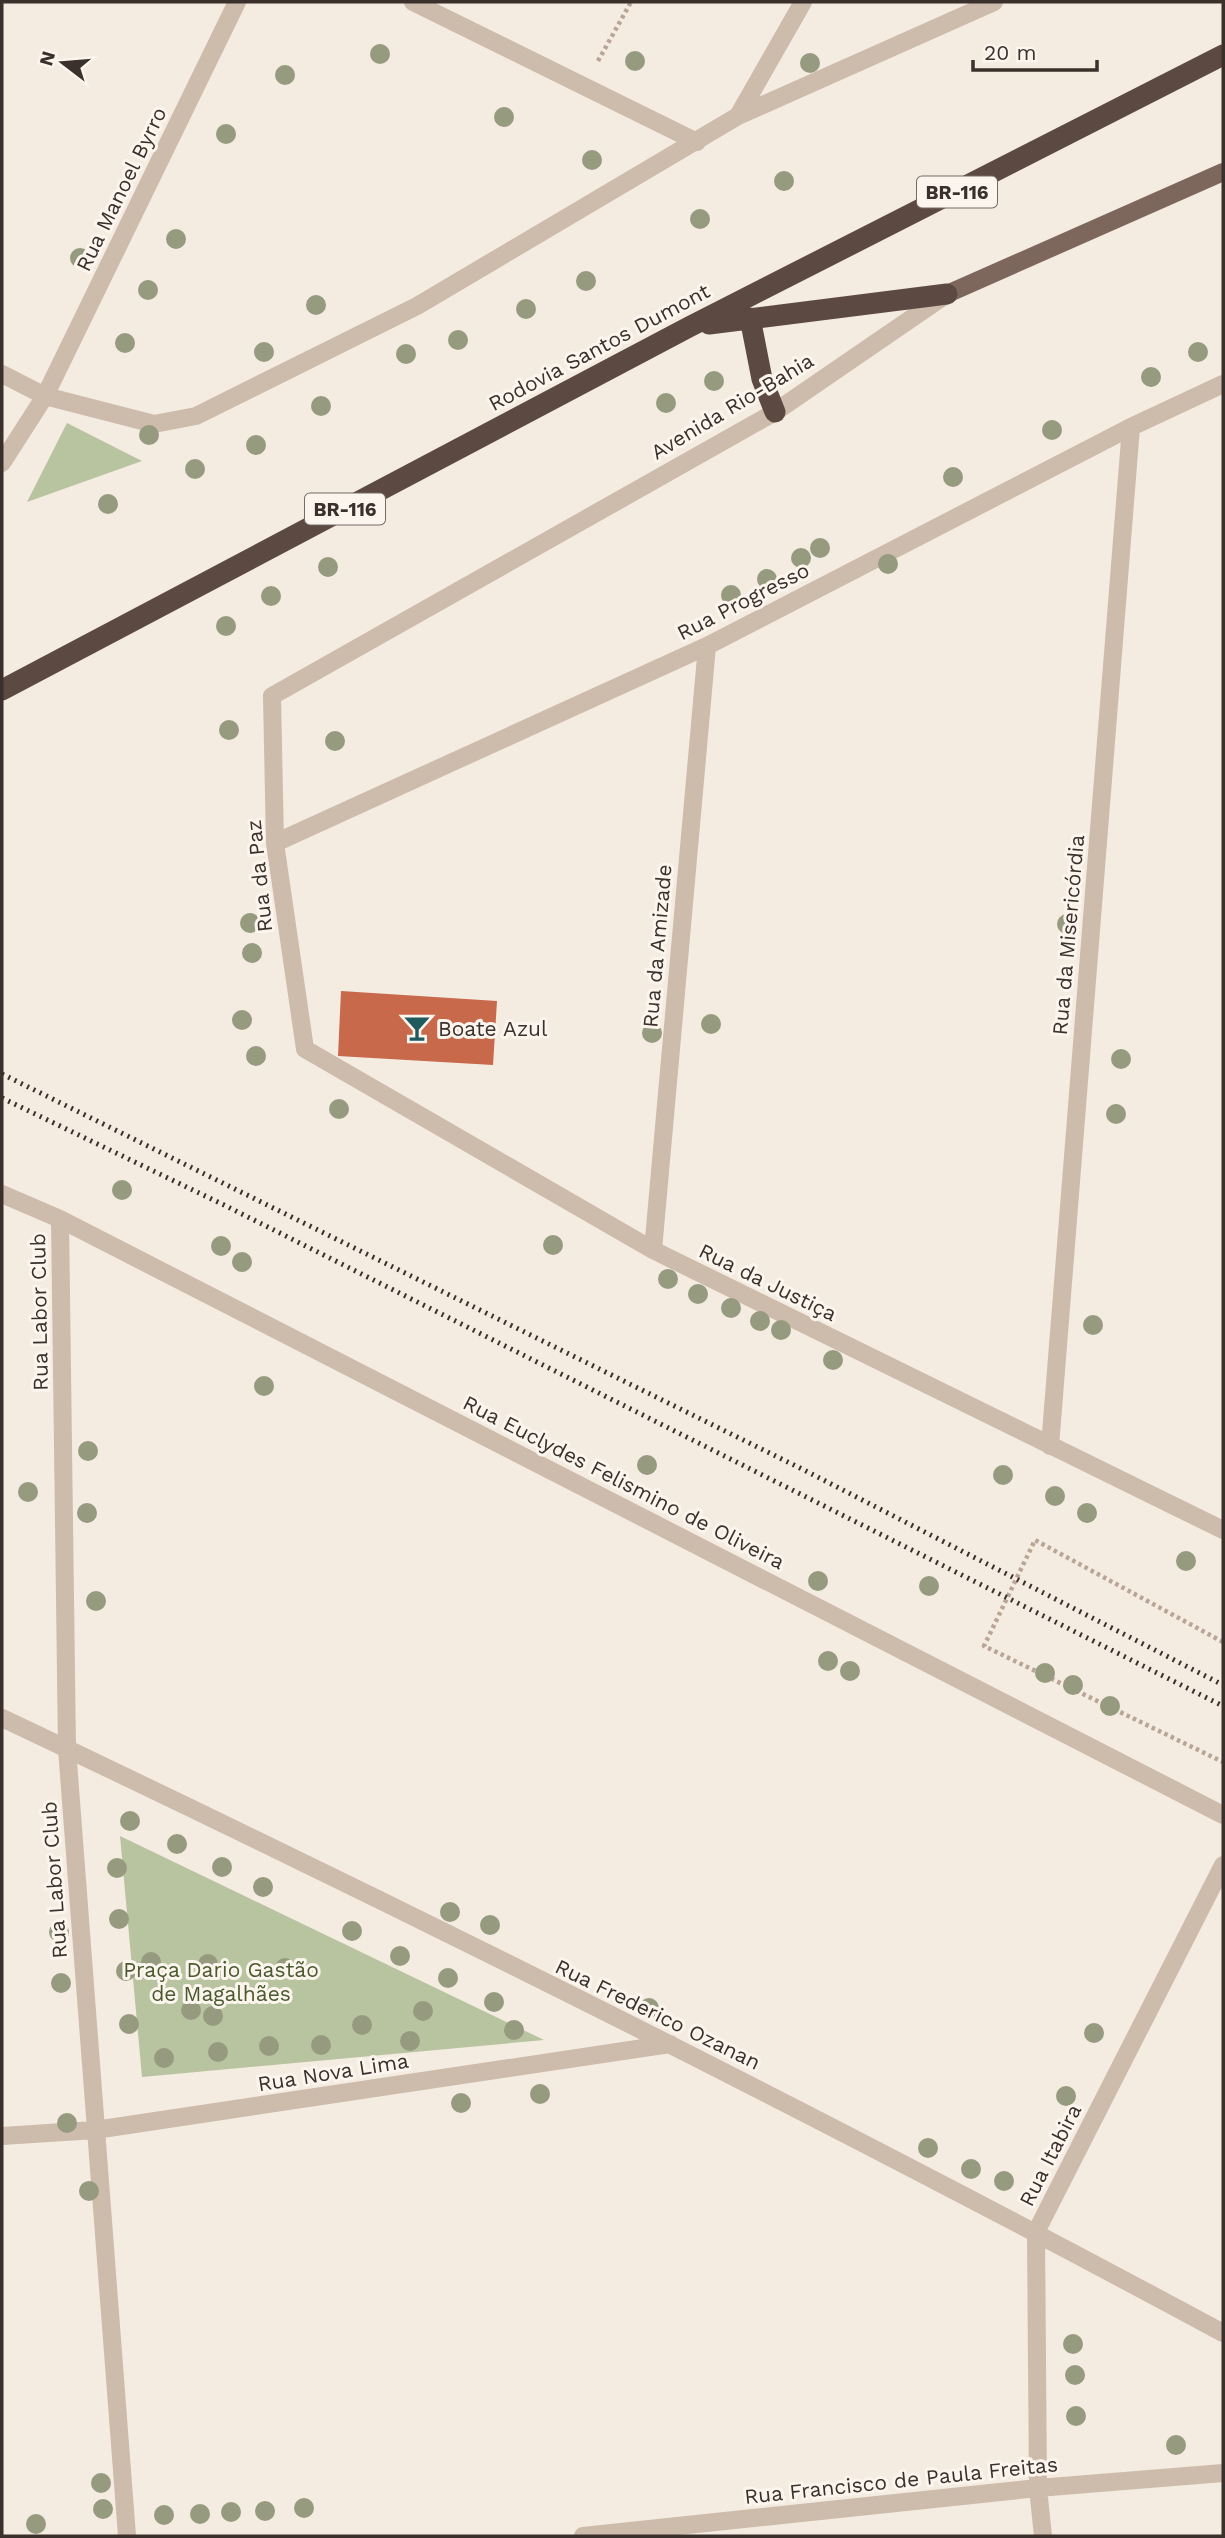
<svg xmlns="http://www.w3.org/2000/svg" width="1225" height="2538" font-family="'Work Sans',sans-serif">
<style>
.green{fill:#b8c4a0}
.building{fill:#c8694b}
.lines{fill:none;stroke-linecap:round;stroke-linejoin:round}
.path{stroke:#b9a596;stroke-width:4.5;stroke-dasharray:3.5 3.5;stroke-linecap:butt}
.minor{stroke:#cdbbac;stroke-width:18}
.major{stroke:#7d675c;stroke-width:18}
.highway{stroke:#5c4a42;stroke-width:21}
.rail{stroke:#3b302b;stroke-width:5;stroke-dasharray:2 5;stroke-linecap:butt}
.tree{fill:#969b7f}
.labels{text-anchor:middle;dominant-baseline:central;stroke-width:6;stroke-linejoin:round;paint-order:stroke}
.shield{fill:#fbf5ee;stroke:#756b66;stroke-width:2}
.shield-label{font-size:19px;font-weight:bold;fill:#3b302b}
.street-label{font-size:21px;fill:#3b302b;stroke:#fbf5ee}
.poi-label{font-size:21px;fill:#3b302b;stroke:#fbf5ee;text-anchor:start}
.park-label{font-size:21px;fill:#4a5a2e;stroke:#fbf5ee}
</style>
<rect width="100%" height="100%" fill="#f4ebe1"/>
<path class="green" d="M67 423 142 461 27 502Z
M120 1836 544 2040 142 2077Z"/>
<path class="building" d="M341 991 497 1001 493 1065 338 1056Z"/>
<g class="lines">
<path class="path" d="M598 61 631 2
M1223 1642 1035 1540 984 1646 1223 1762"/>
<path class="minor" d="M413 2 697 142
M738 116 803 2
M947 294 775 412 272 696 275 843 305 1049 653 1250 1223 1530
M2 374 45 396 154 424 196 416 417 306 738 116 994 2
M2 463 45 396 237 2
M275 843 707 646 1131 427 1223 384
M2 1194 60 1219 1223 1815
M60 1219 67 1749 127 2536
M653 1250 707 646
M1050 1446 1131 427
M2 1718C414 1913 822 2117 1223 2333
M2 2136 95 2130 670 2044
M583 2536 1038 2488 1223 2473
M1043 2536 1038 2488 1036 2232 1223 1865"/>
<path class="major" d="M947 294 1223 172"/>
<path class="highway" d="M750 318 762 379 775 412
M709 324 947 294
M2 690 689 327 1223 55"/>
<path class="rail" d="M2 1074 802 1469 1223 1685
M2 1098 224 1205 1223 1706"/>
</g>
<g class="tree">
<circle cx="380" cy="54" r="10"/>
<circle cx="635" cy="61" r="10"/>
<circle cx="810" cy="63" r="10"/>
<circle cx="285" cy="75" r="10"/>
<circle cx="504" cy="117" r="10"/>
<circle cx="226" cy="134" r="10"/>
<circle cx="592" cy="160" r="10"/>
<circle cx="784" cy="181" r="10"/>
<circle cx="700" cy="219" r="10"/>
<circle cx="176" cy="239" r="10"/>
<circle cx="80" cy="258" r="10"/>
<circle cx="586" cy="281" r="10"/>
<circle cx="148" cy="290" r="10"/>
<circle cx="316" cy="305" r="10"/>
<circle cx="526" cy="309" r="10"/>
<circle cx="458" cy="340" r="10"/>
<circle cx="125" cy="343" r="10"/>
<circle cx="264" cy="352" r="10"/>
<circle cx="1198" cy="352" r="10"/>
<circle cx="406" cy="354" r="10"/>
<circle cx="1151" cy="377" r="10"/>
<circle cx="714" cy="381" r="10"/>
<circle cx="666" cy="403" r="10"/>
<circle cx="321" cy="406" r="10"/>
<circle cx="1052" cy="430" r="10"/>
<circle cx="149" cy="435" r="10"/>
<circle cx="256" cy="445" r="10"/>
<circle cx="195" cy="469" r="10"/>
<circle cx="953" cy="477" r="10"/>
<circle cx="108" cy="504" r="10"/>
<circle cx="820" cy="548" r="10"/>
<circle cx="801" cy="558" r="10"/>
<circle cx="888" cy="564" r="10"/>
<circle cx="328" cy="567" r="10"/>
<circle cx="767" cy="579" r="10"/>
<circle cx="731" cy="595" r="10"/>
<circle cx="271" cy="596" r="10"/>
<circle cx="226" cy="626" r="10"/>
<circle cx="229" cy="730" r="10"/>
<circle cx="335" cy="741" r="10"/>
<circle cx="250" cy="923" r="10"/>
<circle cx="1067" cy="924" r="10"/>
<circle cx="252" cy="953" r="10"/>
<circle cx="242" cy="1020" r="10"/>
<circle cx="711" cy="1024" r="10"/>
<circle cx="652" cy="1033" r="10"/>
<circle cx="256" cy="1056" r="10"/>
<circle cx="1121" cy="1059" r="10"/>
<circle cx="339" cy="1109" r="10"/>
<circle cx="1116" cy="1114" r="10"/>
<circle cx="122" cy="1190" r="10"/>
<circle cx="553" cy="1245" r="10"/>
<circle cx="221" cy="1246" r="10"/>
<circle cx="242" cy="1262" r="10"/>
<circle cx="668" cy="1279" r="10"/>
<circle cx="698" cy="1294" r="10"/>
<circle cx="731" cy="1308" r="10"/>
<circle cx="760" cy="1321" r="10"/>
<circle cx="1093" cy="1325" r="10"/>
<circle cx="781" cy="1330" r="10"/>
<circle cx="833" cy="1360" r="10"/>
<circle cx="264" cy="1386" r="10"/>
<circle cx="88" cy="1451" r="10"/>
<circle cx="647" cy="1465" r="10"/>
<circle cx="1003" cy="1475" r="10"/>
<circle cx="28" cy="1492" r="10"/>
<circle cx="1055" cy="1496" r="10"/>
<circle cx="87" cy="1513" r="10"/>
<circle cx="1087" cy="1513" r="10"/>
<circle cx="1186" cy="1561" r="10"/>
<circle cx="818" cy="1581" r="10"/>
<circle cx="929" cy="1586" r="10"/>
<circle cx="96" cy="1601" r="10"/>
<circle cx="828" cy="1661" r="10"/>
<circle cx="850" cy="1671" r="10"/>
<circle cx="1045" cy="1673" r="10"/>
<circle cx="1073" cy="1685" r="10"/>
<circle cx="1110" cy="1706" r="10"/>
<circle cx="130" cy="1821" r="10"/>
<circle cx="177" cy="1844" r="10"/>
<circle cx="222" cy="1867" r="10"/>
<circle cx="117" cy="1868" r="10"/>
<circle cx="263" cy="1887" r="10"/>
<circle cx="450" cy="1912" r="10"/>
<circle cx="119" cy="1919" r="10"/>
<circle cx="490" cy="1925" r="10"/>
<circle cx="352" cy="1931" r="10"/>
<circle cx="59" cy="1932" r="10"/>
<circle cx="400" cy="1956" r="10"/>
<circle cx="151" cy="1962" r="10"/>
<circle cx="208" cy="1964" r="10"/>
<circle cx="285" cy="1968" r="10"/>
<circle cx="126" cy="1971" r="10"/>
<circle cx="448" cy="1978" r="10"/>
<circle cx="61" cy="1983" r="10"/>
<circle cx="494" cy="2002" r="10"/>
<circle cx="649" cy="2008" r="10"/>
<circle cx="191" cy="2010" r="10"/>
<circle cx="423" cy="2011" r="10"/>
<circle cx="213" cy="2016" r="10"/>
<circle cx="129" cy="2024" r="10"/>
<circle cx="362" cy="2025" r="10"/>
<circle cx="514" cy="2030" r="10"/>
<circle cx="1094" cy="2033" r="10"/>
<circle cx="410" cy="2041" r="10"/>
<circle cx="321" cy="2045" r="10"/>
<circle cx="269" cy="2046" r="10"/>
<circle cx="218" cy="2052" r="10"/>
<circle cx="164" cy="2058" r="10"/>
<circle cx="540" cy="2094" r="10"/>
<circle cx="1066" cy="2096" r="10"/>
<circle cx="461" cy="2103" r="10"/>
<circle cx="67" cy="2123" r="10"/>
<circle cx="928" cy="2148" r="10"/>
<circle cx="971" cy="2169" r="10"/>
<circle cx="1004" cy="2181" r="10"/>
<circle cx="89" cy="2191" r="10"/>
<circle cx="1073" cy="2344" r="10"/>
<circle cx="1075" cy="2375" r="10"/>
<circle cx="1076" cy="2416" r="10"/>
<circle cx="1176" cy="2445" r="10"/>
<circle cx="101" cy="2483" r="10"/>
<circle cx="304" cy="2508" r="10"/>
<circle cx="103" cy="2509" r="10"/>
<circle cx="265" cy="2511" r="10"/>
<circle cx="231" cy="2512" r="10"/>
<circle cx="200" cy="2514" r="10"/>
<circle cx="164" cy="2515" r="10"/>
<circle cx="36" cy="2524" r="10"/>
</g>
<defs>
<symbol id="bar-bare" viewBox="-9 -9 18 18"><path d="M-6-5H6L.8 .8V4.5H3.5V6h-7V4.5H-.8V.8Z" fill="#1f5a5e" stroke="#fbf5ee" stroke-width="2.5" paint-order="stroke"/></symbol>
</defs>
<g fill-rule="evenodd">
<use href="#bar-bare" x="398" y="1009" width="38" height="38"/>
</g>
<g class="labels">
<g class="shield">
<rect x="917" y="176.5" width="80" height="31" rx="5"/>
<rect x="305" y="493.5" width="80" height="31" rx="5"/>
</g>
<g class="shield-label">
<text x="957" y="192">BR-116</text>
<text x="345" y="509">BR-116</text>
</g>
<g class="street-label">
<text transform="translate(121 189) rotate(-64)">Rua Manoel Byrro</text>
<text transform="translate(599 347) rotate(-28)">Rodovia Santos Dumont</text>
<text transform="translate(732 406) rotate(-31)">Avenida Rio-Bahia</text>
<text transform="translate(743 601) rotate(-27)">Rua Progresso</text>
<text transform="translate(259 876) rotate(-96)">Rua da Paz</text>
<text transform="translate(1068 935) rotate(-85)">Rua da Misericórdia</text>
<text transform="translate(657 946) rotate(-85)">Rua da Amizade</text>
<text transform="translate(768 1282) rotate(26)">Rua da Justiça</text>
<text transform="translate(39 1312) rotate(-91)">Rua Labor Club</text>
<text transform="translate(624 1482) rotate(27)">Rua Euclydes Felismino de Oliveira</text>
<text transform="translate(54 1880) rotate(-94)">Rua Labor Club</text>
<text transform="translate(658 2014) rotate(26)">Rua Frederico Ozanan</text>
<text transform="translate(333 2072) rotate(-9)">Rua Nova Lima</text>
<text transform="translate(1050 2155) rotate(-63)">Rua Itabira</text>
<text transform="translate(901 2480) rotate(-6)">Rua Francisco de Paula Freitas</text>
</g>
<g class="poi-label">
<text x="438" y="1028">Boate Azul</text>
</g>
<g class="park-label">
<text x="221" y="1969">Praça Dario Gastão<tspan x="221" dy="24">de Magalhães</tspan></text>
</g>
</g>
<rect width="1225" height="2538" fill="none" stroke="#3b302b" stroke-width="7"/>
<g transform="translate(63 63) rotate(286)" stroke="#fbf5ee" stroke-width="5" paint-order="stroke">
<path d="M0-5L12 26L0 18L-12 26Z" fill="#3b302b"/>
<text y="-10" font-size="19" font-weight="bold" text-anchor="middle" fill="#3b302b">N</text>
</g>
<path d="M973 60v10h124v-10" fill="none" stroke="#3b302b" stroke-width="3.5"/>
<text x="984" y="60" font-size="21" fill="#3b302b" stroke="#fbf5ee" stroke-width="5" paint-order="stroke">20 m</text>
</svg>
